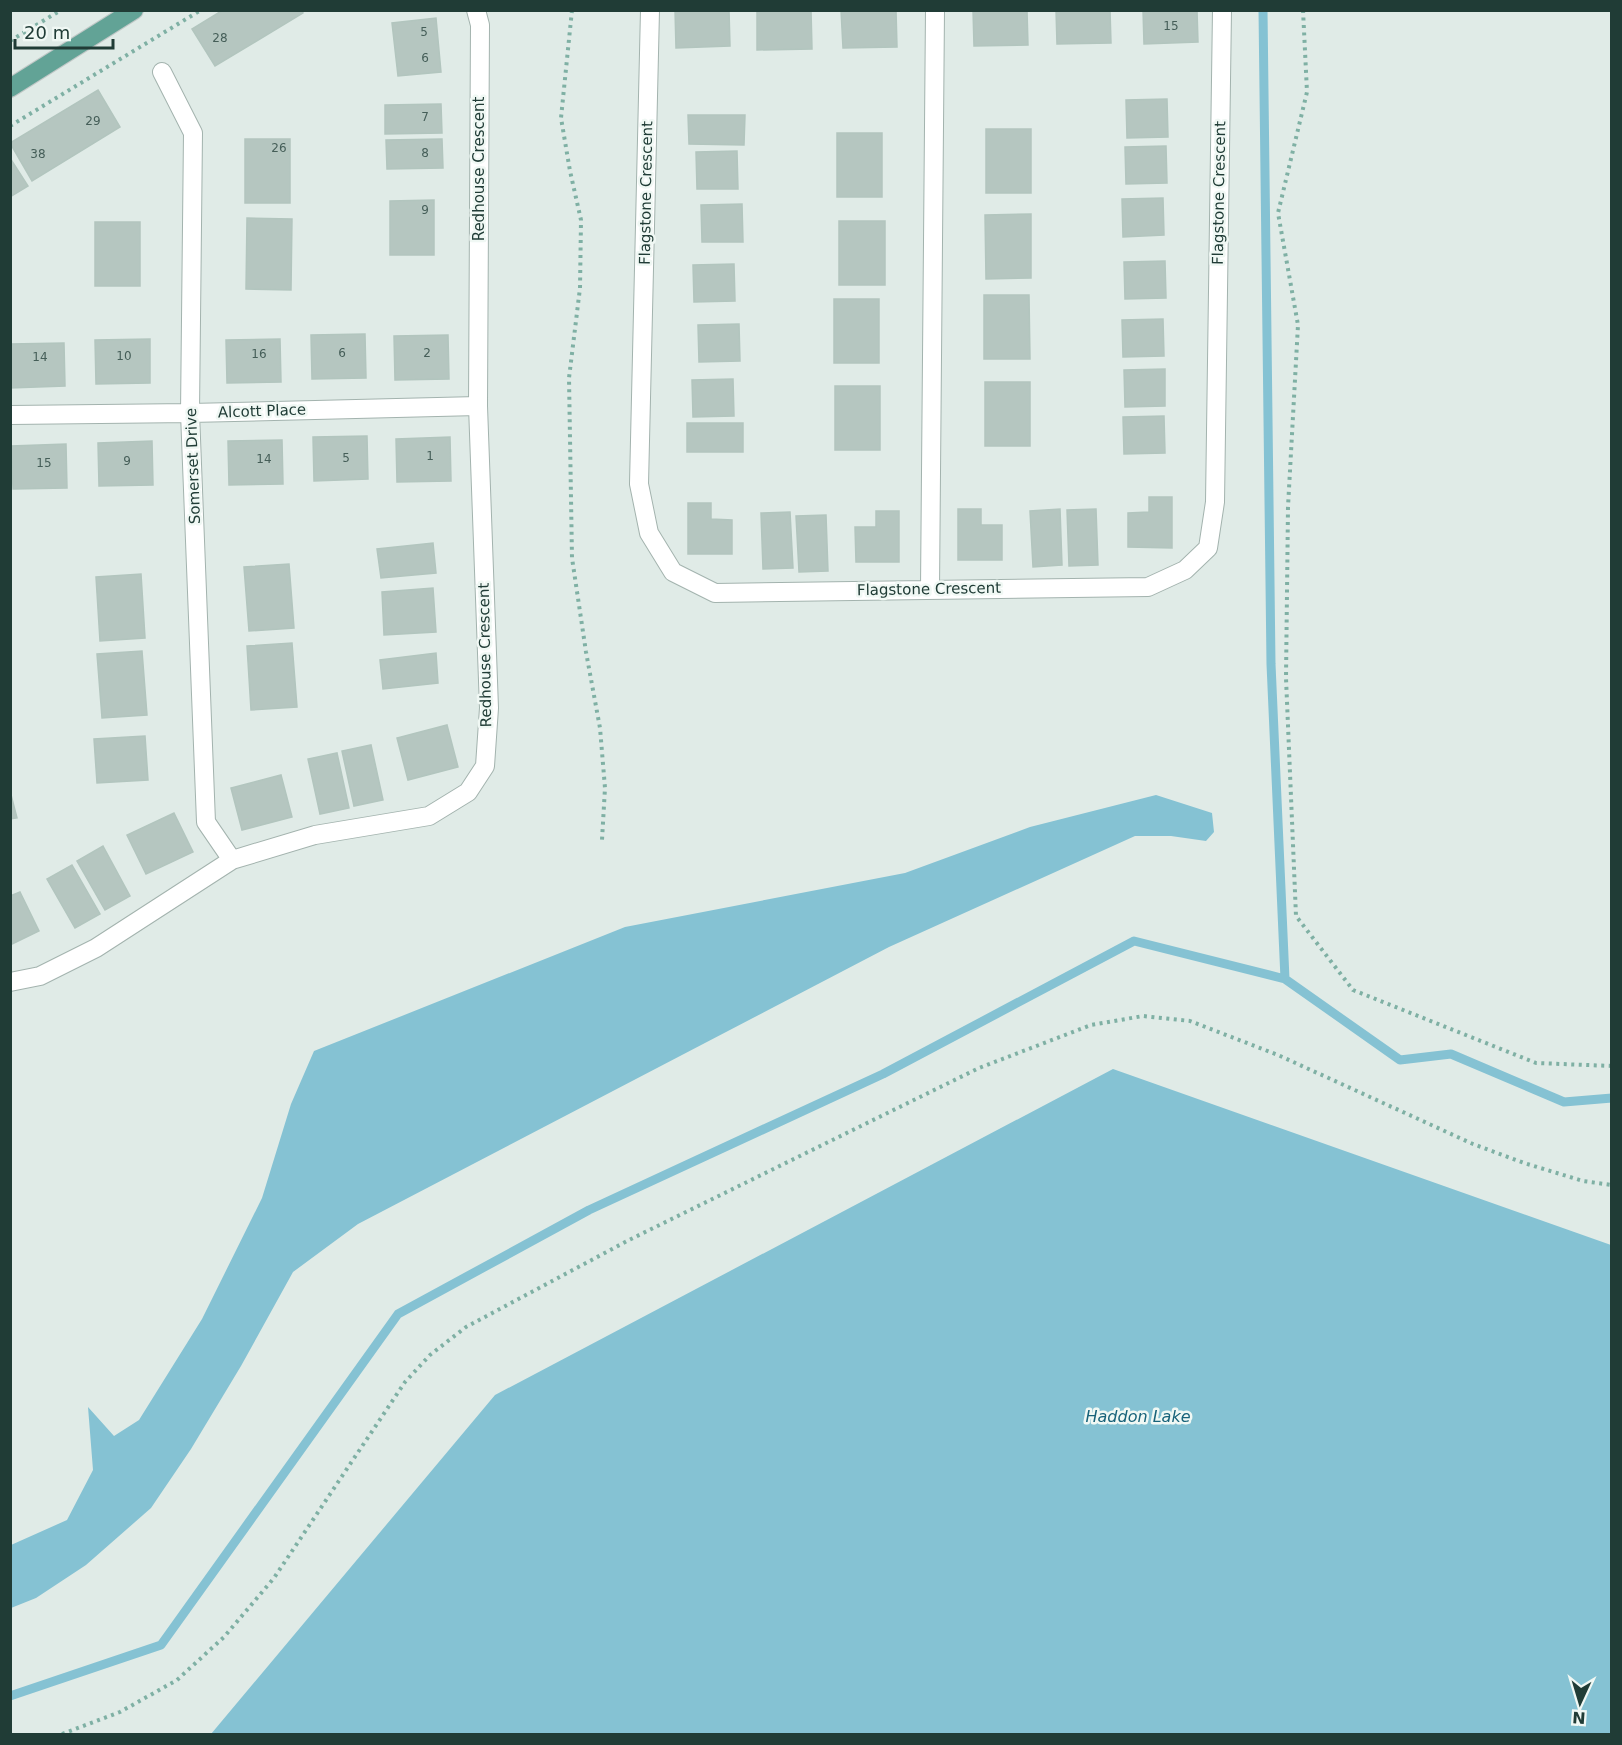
<svg xmlns="http://www.w3.org/2000/svg" width="1622" height="1745" font-family="'DejaVu Sans',sans-serif">
<style>
.water{fill:#85c2d3}
.lines{fill:none;stroke-linecap:round;stroke-linejoin:round}
.stream{stroke:#85c2d3;stroke-width:9}
.building{fill:#b5c6c0;stroke:#b2c5be;stroke-width:1.5}
.street-casing{stroke:#a3b3ae;stroke-width:20}
.primary-casing{stroke:#c1c8c7;stroke-width:20}
.path{stroke:#7fb0a4;stroke-width:4;stroke-dasharray:3 4.5;stroke-linecap:butt}
.street{stroke:#fff;stroke-width:18}
.primary{stroke:#62a396;stroke-width:18}
.labels{text-anchor:middle;dominant-baseline:central;stroke-width:5;stroke-linejoin:round;paint-order:stroke}
.number-label{font-size:12px;fill:#455e58}
.street-label{font-size:15px;fill:#203c36;stroke:#f0f8f4}
.water-label{font-size:16px;font-style:italic;fill:#18637a;stroke:#f0f8f4}
</style>
<rect width="100%" height="100%" fill="#e0ebe7"/>
<path class="water" d="M1156 795 1212 813 1214 832 1206 841 1171 836H1135L889 947 358 1224 293 1272 241 1366 191 1449 151 1508 86 1565 36 1598 11 1608V1545L67 1520 93 1470 88 1407 114 1436 139 1420 202 1319 262 1198 291 1104 314 1051 625 927 905 873 1030 827Z
M1113 1069 1611 1245V1734H211L495 1395Z"/>
<g class="lines">
<path class="stream" d="M1263 10 1271 664 1285 979
M10 1696 161 1645 398 1314 589 1210 883 1074 1134 941 1285 979 1400 1060 1451 1054 1564 1102 1612 1098"/>
</g>
<path class="building" d="M223 10H302L303 13 215 66 192 29Z
M675 10H729L730 46 676 48Z
M757 10H811L812 49 757 50Z
M841 10H896L897 47 843 48Z
M973 10H1027L1028 45 974 46Z
M1056 10H1110L1111 43 1057 44Z
M1143 10H1197L1198 42 1144 44Z
M436 18 441 72 398 76 392 23Z
M98 90 120 127 32 181 10 143Z
M1167 99 1168 137 1127 138 1126 100Z
M441 104 442 133 385 134V105Z
M688 115H745L744 145 689 144Z
M986 129H1031V193H986Z
M837 133H882V197H837Z
M245 139H290V203H245Z
M442 139 443 168 387 169 386 140Z
M1166 146 1167 183 1126 184 1125 147Z
M737 151 738 189H697L696 152Z
M10 158 28 186 10 197Z
M1163 198 1164 235 1123 237 1122 199Z
M434 200V255H390V201Z
M742 204 743 242H702L701 205Z
M1031 214V278L986 279 985 215Z
M247 218 292 219 291 290 246 289Z
M839 221H885V285H839Z
M95 222H140V286H95Z
M1165 261 1166 298 1125 299 1124 262Z
M734 264 735 301 694 302 693 265Z
M984 295H1029L1030 359H984Z
M834 299H879V363H834Z
M1163 319 1164 356 1123 357 1122 320Z
M739 324 740 361 699 362 698 325Z
M365 334 366 378 312 379 311 335Z
M448 335 449 379 395 380 394 336Z
M150 339V383L96 384 95 340Z
M280 339 281 382 227 383 226 340Z
M64 343 65 386 10 388V344Z
M1165 369V406L1125 407 1124 370Z
M733 379 734 416 693 417 692 380Z
M985 382H1030V446H985Z
M835 386H880V450H835Z
M1164 416 1165 453 1124 454 1123 417Z
M687 423H743V452H687Z
M367 436 368 479 314 481 313 437Z
M450 437 451 481 397 482 396 439Z
M282 440 283 484 229 485 228 441Z
M152 441 153 485 99 486 98 443Z
M66 444 67 488 13 489 11 446Z
M1149 497H1172V548L1128 547V513L1149 512Z
M688 503H711V519L732 520V554H688Z
M958 509H981V525H1002V560H958Z
M1060 509 1062 565 1033 567 1030 511Z
M1096 509 1098 565 1069 566 1067 510Z
M876 511H899V562H856L855 527H876Z
M790 512 793 568 763 569 761 513Z
M826 515 828 571 799 572 796 516Z
M433 543 436 573 381 578 377 549Z
M289 564 294 628 249 631 244 567Z
M141 574 145 638 100 641 96 577Z
M433 588 436 632 384 635 382 592Z
M292 643 297 707 251 710 247 646Z
M142 651 147 715 102 718 97 654Z
M436 653 438 683 383 689 380 660Z
M447 725 458 767 408 780 397 738Z
M145 736 148 780 97 783 94 739Z
M371 745 383 800 354 806 342 751Z
M337 753 349 808 320 814 308 759Z
M281 775 292 817 242 830 231 788Z
M10 791 17 818 10 819Z
M174 813 193 852 146 874 127 835Z
M103 846 130 896 105 910 77 861Z
M72 865 100 914 75 928 47 879Z
M20 892 39 931 10 945V896Z"/>
<g class="lines">
<defs>
<path id="street" d="M650 10 639 484 649 533 673 572 715 593 1148 587 1185 570 1208 548 1215 502 1222 10
M162 72 193 133 190 413 206 822 232 860
M10 415 190 413 478 406
M930 589 935 10
M10 982 40 976 96 948 232 860 315 835 429 816 468 792 485 766 489 708 478 406 480 25 476 10"/>
<path id="primary" d="M10 88 134 10"/>
</defs>
<use href="#street" class="street-casing"/>
<use href="#primary" class="primary-casing"/>
<path class="path" d="M572 10 561 118 570 171 581 220 580 288 569 378 572 558 586 652 600 728 605 788 602 840
M1303 10 1307 92 1278 213 1298 325 1288 507 1286 678 1296 916 1353 990 1536 1063 1612 1066
M10 41 61 10
M10 126 201 10
M62 1734 120 1712 177 1680 224 1637 274 1578 405 1382 430 1355 466 1327 629 1240 979 1068 1091 1025 1143 1016 1190 1021 1278 1055 1473 1144 1524 1163 1583 1181 1612 1185"/>
<use href="#street" class="street"/>
<use href="#primary" class="primary"/>
</g>
<g class="labels">
<g class="number-label">
<text x="1171" y="26">15</text>
<text x="424" y="32">5</text>
<text x="220" y="38">28</text>
<text x="425" y="58">6</text>
<text x="425" y="117">7</text>
<text x="93" y="121">29</text>
<text x="279" y="148">26</text>
<text x="425" y="153">8</text>
<text x="38" y="154">38</text>
<text x="425" y="210">9</text>
<text x="342" y="353">6</text>
<text x="427" y="353">2</text>
<text x="259" y="354">16</text>
<text x="124" y="356">10</text>
<text x="40" y="357">14</text>
<text x="430" y="456">1</text>
<text x="346" y="458">5</text>
<text x="264" y="459">14</text>
<text x="127" y="461">9</text>
<text x="44" y="463">15</text>
</g>
<g class="street-label">
<text transform="translate(479 169) rotate(-90)">Redhouse Crescent</text>
<text transform="translate(646 193) rotate(-89)">Flagstone Crescent</text>
<text transform="translate(1219 193) rotate(-89)">Flagstone Crescent</text>
<text transform="translate(262 411) rotate(-2)">Alcott Place</text>
<text transform="translate(193 466) rotate(-92)">Somerset Drive</text>
<text transform="translate(929 589) rotate(-1)">Flagstone Crescent</text>
<text transform="translate(485 655) rotate(-91)">Redhouse Crescent</text>
</g>
<g class="water-label">
<text x="1138" y="1416">Haddon Lake</text>
</g>
</g>
<rect width="1622" height="1745" fill="none" stroke="#203c36" stroke-width="24"/>
<g transform="translate(1580 1703) rotate(184)" stroke="#f0f8f4" stroke-width="4.5" paint-order="stroke">
<path d="M0-4.5L10 22L0 15L-10 22Z" fill="#203c36"/>
<text y="-9" font-size="16" font-weight="bold" text-anchor="middle" fill="#203c36">N</text>
</g>
<path d="M15 39v9h98v-9" fill="none" stroke="#203c36" stroke-width="3"/>
<text x="24" y="39" font-size="18" fill="#203c36" stroke="#f0f8f4" stroke-width="4.5" paint-order="stroke">20 m</text>
</svg>
